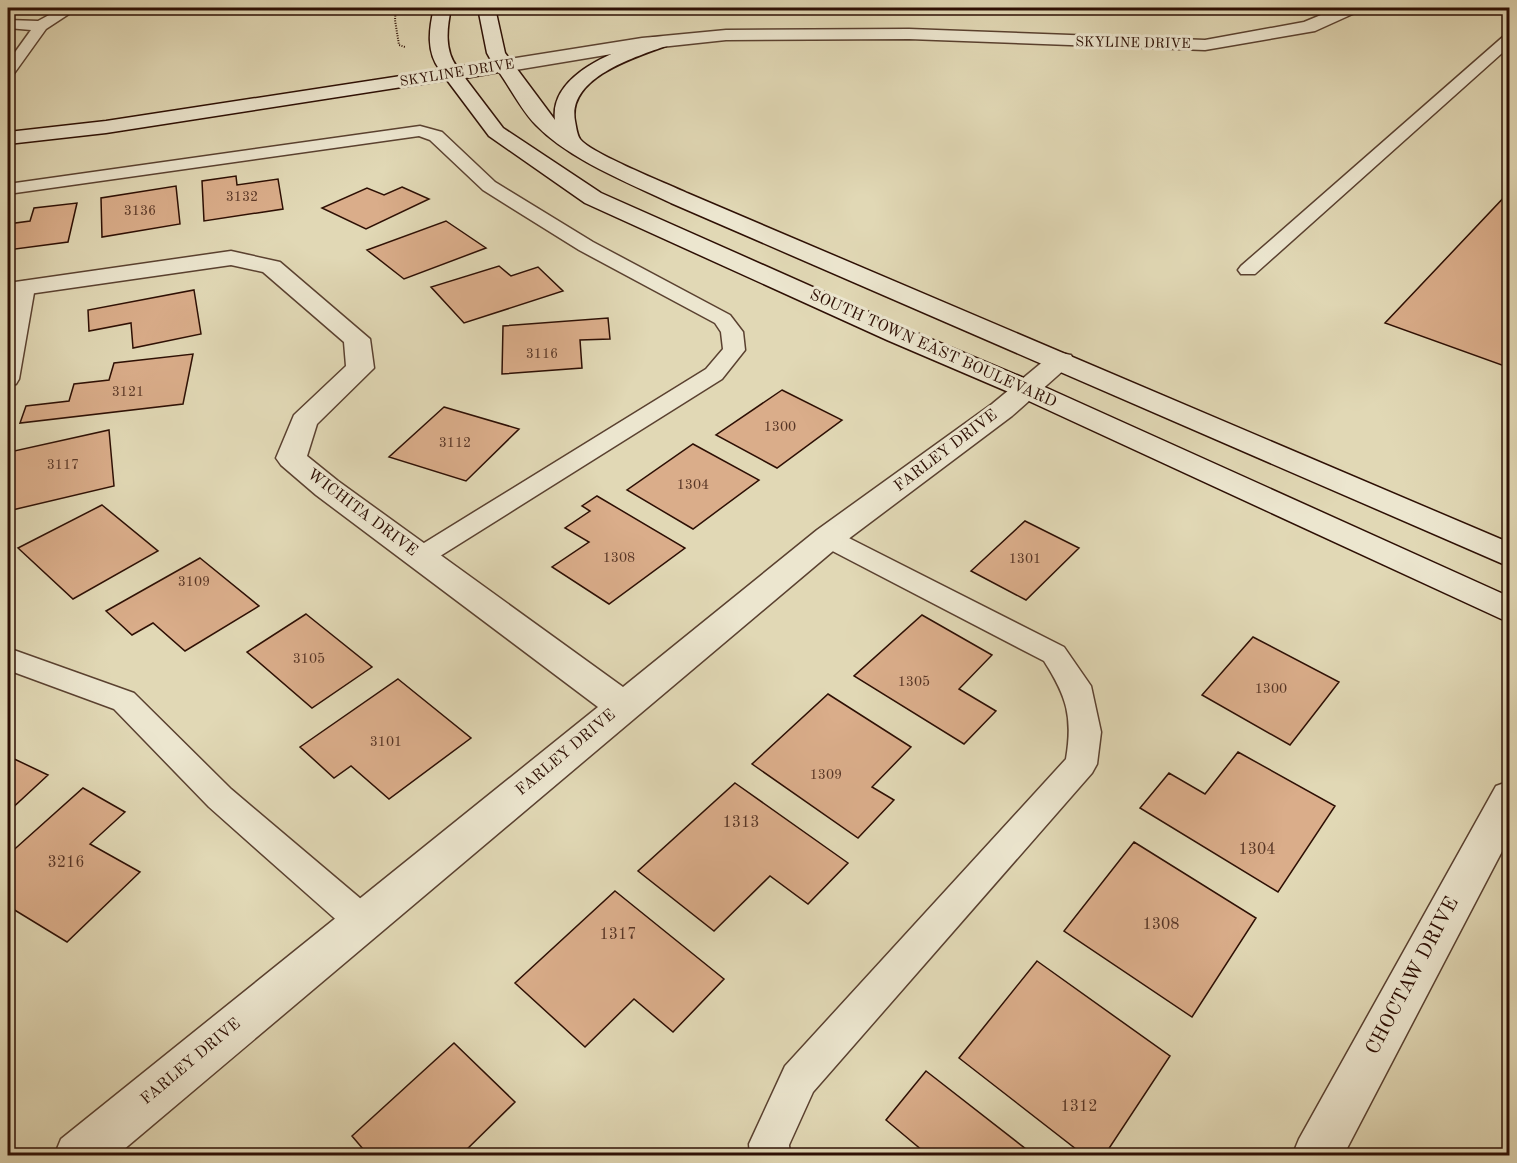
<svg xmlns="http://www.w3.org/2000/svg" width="1517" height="1163" font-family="'Old Standard TT',serif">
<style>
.building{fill:#daad8a;stroke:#2d0f04;stroke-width:1.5}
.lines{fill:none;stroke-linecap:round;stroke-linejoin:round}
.service-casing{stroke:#5a4130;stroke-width:3}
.minor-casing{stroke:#5a4130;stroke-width:3}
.secondary-casing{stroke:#2d0f04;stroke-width:3}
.path{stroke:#2d0f04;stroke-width:2;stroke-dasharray:1 1.5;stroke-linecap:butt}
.service{fill:#ece6cf;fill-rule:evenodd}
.minor{fill:#ece6cf;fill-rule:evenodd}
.secondary{fill:#ece6cf;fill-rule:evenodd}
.labels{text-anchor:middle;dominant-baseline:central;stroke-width:6;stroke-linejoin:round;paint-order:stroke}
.far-street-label{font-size:14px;fill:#2d0f04;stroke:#ece6cf}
.number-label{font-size:14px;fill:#583626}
.street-label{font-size:16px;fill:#2d0f04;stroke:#ece6cf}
.near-number-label{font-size:16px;fill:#583626}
.near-street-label{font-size:20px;fill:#2d0f04;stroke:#ece6cf}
</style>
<rect width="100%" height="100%" fill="#e1d8b5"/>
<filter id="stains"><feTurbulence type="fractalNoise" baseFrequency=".00333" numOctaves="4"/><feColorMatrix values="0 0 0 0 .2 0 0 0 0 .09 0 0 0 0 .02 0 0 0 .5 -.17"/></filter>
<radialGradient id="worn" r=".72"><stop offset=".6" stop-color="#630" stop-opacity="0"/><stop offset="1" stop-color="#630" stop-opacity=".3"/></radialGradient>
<path class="building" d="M236 176 237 185 278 179 283 209 204 221 202 181Z
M176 186 180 224 102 237 101 198Z
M402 187 429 199 366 229 322 208 367 188 384 195Z
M1510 191V368L1385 323Z
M77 203 68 242 8 250V224L30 221 34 208Z
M446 221 486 248 404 279 367 250Z
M499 266 511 276 538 267 563 291 464 323 431 287Z
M194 290 201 334 133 348 131 323 89 331 88 310Z
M608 318 610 339 580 340 582 368 502 374 503 326Z
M193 354 183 404 20 423 26 406 69 401 74 384 109 380 114 363Z
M782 390 842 420 777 468 716 435Z
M444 407 519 429 466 481 389 457Z
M109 430 114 486 8 511V481L14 480V451Z
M693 444 759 480 693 529 627 490Z
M597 496 685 548 609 604 552 567 589 542 565 528 590 511 582 506Z
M102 505 158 551 73 599 18 548Z
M1025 521 1079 548 1026 600 971 571Z
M200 558 259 606 185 651 153 623 132 635 106 611Z
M306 614 372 667 312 708 247 652Z
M922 615 992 655 959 689 996 711 964 744 854 676Z
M1253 637 1339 682 1290 745 1202 695Z
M398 679 471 738 389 799 351 766 334 778 300 747Z
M828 694 911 747 872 787 894 800 858 838 752 764Z
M1238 752 1335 806 1278 892 1140 808 1169 773 1205 794Z
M8 756 48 775 8 812Z
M735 783 848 863 808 904 770 876 714 931 638 871Z
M83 788 125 812 90 844 140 872 67 942 8 906V855Z
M1134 842 1256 918 1192 1017 1064 931Z
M615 891 724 979 673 1032 634 999 585 1047 515 983Z
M1037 961 1170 1056 1104 1156H1085L959 1058Z
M454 1043 515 1102 460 1156H369L352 1136Z
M926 1071 1035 1156H929L886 1120Z"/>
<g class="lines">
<defs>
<path id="service" d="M62 8H78L46 29 13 75 8 77V62L31 30 8 28V20L38 21Z
M1310 8H1334L1344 10 1346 13 1339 17 1312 11Z
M1510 34V46L1255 274H1241L1238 270 1241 266 1505 35Z
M420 126 442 132 495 182 593 242 730 315 743 332 745 350 722 379 429 563 420 566 411 563 407 557 411 551 706 369 723 349 721 332 715 323 579 250 483 190 430 140 419 136 8 194V184Z
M25 281 32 283 35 287 19 379 16 384 8 386V324L15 287 18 283Z
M828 529 837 532 1064 647 1091 686 1101 732 1097 764 1092 773 813 1092 789 1145 790 1156H750L749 1144 785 1066 1066 759C1073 717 1067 697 1044 661L819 544 815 538 819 532Z
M8 648 134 693 231 789 374 910 379 921 374 932 362 936 350 932 209 807 114 709 8 670Z"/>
<path id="minor" d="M1338 8H1360L1357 12 1315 31 1205 50 909 39 726 40 642 49 504 72 497 70 495 66 497 62 504 60 642 38 726 30 909 29 1205 40 1304 22Z
M231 251 280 262 370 339 374 368 317 424 307 456 338 481 623 687 817 530 992 404 1051 355 1061 353 1071 355 1074 361 1012 416 839 546 116 1156H54L61 1139 598 707 316 495 281 465 276 458 294 415 346 366 344 342 263 272 231 265 8 297V283Z
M1510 781V836L1343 1156H1292L1299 1139 1496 786Z"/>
<path id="secondary" d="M434 8H451C447 28 444 50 457 67L492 62 487 53 478 8H495L505 53 555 120C550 80 600 58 630 46 642 42 654 35 666 38L669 42 666 46C635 57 567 78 575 121 576 126 577 135 580 139 590 153 668 184 687 193L1510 543V567L671 203C627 182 570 160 536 125 522 111 511 89 499 72L465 78 503 128 601 193 905 328 1038 384 1510 597V623L1018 396 887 340 585 203 489 136 447 80 106 133 8 144V132L106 121 440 70C426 52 429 29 434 8Z"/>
</defs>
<use href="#service" class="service-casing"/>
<use href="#minor" class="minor-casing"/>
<use href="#secondary" class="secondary-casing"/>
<path class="path" d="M396 8 395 20 399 45 405 47"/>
<use href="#service" class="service"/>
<use href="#minor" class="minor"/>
<use href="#secondary" class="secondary"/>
</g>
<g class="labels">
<g class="far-street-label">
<text transform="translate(1133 43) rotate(1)">SKYLINE DRIVE</text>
<text transform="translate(457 73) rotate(-9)">SKYLINE DRIVE</text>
</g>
<g class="number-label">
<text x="242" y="197">3132</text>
<text x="140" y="211">3136</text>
<text x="542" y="354">3116</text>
<text x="128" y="392">3121</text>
<text x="780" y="427">1300</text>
<text x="455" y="443">3112</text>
<text x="63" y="465">3117</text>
<text x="693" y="485">1304</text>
<text x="619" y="558">1308</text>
<text x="1025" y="559">1301</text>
<text x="194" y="582">3109</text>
<text x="309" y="659">3105</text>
<text x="914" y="682">1305</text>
<text x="1271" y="689">1300</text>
<text x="386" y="742">3101</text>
<text x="826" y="775">1309</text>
</g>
<g class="street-label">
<text transform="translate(933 349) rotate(24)">SOUTH TOWN EAST BOULEVARD</text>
<text transform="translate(946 451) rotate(-37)">FARLEY DRIVE</text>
<text transform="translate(362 513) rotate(37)">WICHITA DRIVE</text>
<text transform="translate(566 753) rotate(-40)">FARLEY DRIVE</text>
<text transform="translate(191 1062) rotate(-40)">FARLEY DRIVE</text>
</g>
<g class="near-number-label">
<text x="741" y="823">1313</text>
<text x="1257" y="850">1304</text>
<text x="66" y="863">3216</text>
<text x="1161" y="925">1308</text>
<text x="618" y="935">1317</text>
<text x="1079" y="1107">1312</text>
</g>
<g class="near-street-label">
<text transform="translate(1413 976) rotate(-62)">CHOCTAW DRIVE</text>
</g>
</g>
<rect width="1517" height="1163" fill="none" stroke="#e1d8b5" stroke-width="30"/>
<rect x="9" y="9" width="1499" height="1145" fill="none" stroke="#2d0f04" stroke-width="3"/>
<rect x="15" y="15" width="1487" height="1133" fill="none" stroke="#2d0f04" stroke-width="1.5"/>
<rect width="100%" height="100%" filter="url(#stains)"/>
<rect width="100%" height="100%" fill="url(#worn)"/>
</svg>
